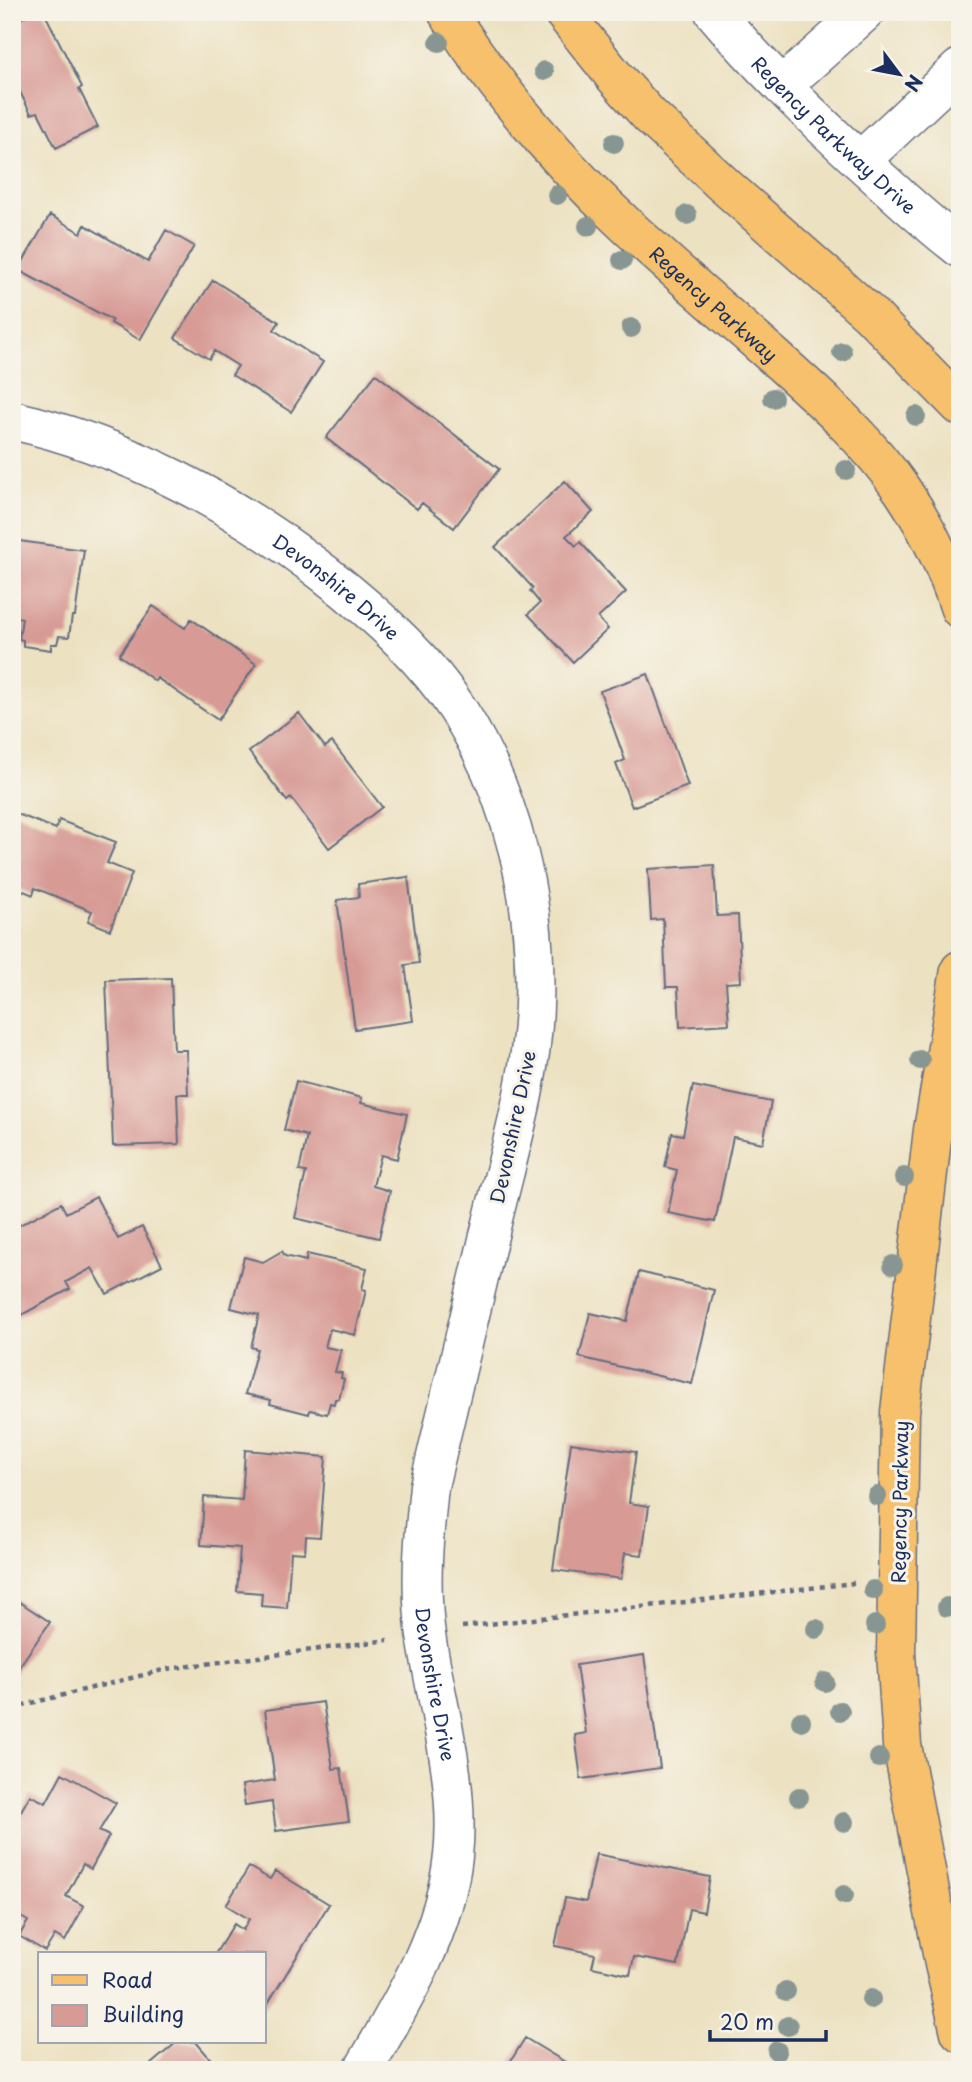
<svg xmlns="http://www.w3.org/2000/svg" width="972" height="2082" font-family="'Playpen Sans',sans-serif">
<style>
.building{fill:#d79a94}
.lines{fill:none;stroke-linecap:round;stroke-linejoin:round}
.minor-casing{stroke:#646d81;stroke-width:41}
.major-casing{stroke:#646d81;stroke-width:41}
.path{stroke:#646d81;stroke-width:4.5;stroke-dasharray:5 5;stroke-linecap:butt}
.minor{stroke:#fff;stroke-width:38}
.major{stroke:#f7c06c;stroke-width:38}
.tree{fill:#879692}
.labels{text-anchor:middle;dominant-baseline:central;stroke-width:6;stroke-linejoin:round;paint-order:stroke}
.street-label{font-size:19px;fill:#1b2f5e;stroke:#f7f3e8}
</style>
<rect width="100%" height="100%" fill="#f7f3e8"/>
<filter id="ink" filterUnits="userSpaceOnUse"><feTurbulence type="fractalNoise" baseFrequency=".0143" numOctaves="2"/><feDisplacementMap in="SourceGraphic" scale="14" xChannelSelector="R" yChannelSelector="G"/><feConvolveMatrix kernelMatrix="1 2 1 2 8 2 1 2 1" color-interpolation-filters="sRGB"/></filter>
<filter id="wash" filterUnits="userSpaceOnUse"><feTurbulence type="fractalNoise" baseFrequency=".00686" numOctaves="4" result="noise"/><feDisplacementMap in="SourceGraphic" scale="28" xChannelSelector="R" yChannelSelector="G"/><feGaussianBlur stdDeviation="1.57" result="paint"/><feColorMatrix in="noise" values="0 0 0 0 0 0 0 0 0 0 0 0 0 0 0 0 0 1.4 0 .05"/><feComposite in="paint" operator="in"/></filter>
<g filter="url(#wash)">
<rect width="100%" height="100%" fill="#ece1c1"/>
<g id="blocks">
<path class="building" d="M33 12H44L82 87 79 89 98 127 56 148 38 112 31 114 12 76V23Z
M50 215 81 233 85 225 148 262 166 230 194 246 140 340 111 323 112 320 18 270Z
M213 280 279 322 274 330 323 362 291 412 232 375 238 366 214 351 209 359 175 338Z
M376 374 499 469 454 528 422 503 417 509 326 438Z
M565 481 593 512 566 536 576 546 580 542 626 592 598 618 608 629 573 662 528 614 540 603 530 591 533 588 495 547Z
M12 540 84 550 75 616H72L69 637 59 636 57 644H51V650L23 646V640L19 639 22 618 12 616Z
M153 606 185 628 191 619 256 664 218 720 157 678 155 681 119 655Z
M648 674 688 786 632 807 616 764 625 760 600 691Z
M299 713 325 747 332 742 382 807 329 848 291 798 287 801 249 752Z
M12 812 56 829 59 820 116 842 107 863 132 873 110 930 88 921 92 911 35 888 33 895 12 886Z
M714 865 717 916 738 915 741 982 726 983 729 1024 680 1027 678 987H666L663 919 651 920 648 869Z
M408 877 419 963 405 965 413 1021 355 1029 337 900 359 897 358 884Z
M171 978 174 1050H186L188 1094H177L179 1144 113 1146 106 980Z
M296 1081 362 1098 361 1103 407 1114 397 1159 381 1155 373 1186 390 1191 379 1238 295 1218 306 1172 299 1171 307 1136 284 1130Z
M693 1086 771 1102 763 1143 733 1137 715 1222 668 1213 677 1170 665 1167 672 1133 683 1135Z
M96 1197 118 1239 142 1227 162 1265 107 1294 92 1268 66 1282 70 1289 12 1320V1229L61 1203 66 1213Z
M282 1251 285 1256 306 1261 307 1254 367 1268 362 1289 366 1290 355 1335 330 1329 325 1347 341 1350 335 1372 342 1373 341 1378 344 1379 339 1399H335L334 1404 330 1403 327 1414 310 1410 309 1414 270 1404 271 1400 245 1394 257 1349 251 1347 259 1315 231 1308 244 1257 263 1262Z
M639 1272 714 1290 692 1384 579 1357 590 1313 627 1321Z
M571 1443 636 1452 629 1503 649 1506 642 1555 625 1553 621 1579 553 1570Z
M245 1450 326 1457 320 1537 306 1536 305 1553 291 1552 287 1608 261 1606 262 1593 237 1591 240 1548 201 1545 204 1497 242 1500Z
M12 1597 50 1622 12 1677Z
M644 1655 660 1768 581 1779 575 1735 586 1733 576 1665Z
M323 1702 333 1769 341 1768 349 1821 276 1831 272 1802 245 1806 242 1785 275 1780 265 1710Z
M62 1773 116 1803 99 1831 109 1836 91 1869 83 1864 66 1896 84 1906 65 1941 55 1935 45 1951 19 1936 28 1921 12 1912V1827L30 1795 46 1803Z
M596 1854 710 1877 704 1912 689 1909 678 1965 634 1957 630 1975 592 1967 595 1954 555 1946 565 1898 586 1902Z
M249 1867 270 1879 275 1871 329 1904 264 2010V1954H215L234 1924 243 1930 249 1919 226 1905Z
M525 2038 568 2064 565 2070H505Z
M177 2042H196L220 2070H144Z"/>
</g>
</g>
<g filter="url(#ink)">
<use href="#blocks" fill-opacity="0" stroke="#646d81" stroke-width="2"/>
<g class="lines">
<defs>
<g id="minor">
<path id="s1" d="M714 12C765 73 823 128 882 181 907 204 933 227 960 248"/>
<path d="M782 86 865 12"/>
<path d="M860 161 960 68"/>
<path id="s2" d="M12 420C124 445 235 504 325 574 374 612 423 656 457 708 513 795 538 902 534 1005 532 1079 509 1152 492 1223 471 1311 450 1399 429 1486 424 1535 419 1585 426 1635 437 1708 461 1781 453 1856 444 1935 402 2003 363 2070"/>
</g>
<g id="major">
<path id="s3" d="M447 12C497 90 559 163 627 226 674 269 722 311 770 353 817 395 866 438 902 490 927 527 946 566 960 609"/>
<path d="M563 12 614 76 649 115 725 186 869 313 960 406"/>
<path d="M960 970 933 1130 900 1412 896 1652 902 1745 944 1964 960 2032"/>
</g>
</defs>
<use href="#minor" class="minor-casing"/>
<use href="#major" class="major-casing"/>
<path class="path" d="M462 1627 854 1583
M12 1708 167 1669 388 1640"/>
<use href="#minor" class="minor"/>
<use href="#major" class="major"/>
</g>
<g class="tree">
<circle cx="439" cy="42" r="10"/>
<circle cx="544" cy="71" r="10"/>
<circle cx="614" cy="143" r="10"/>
<circle cx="557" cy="195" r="10"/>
<circle cx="687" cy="215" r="10"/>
<circle cx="588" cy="226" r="10"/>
<circle cx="622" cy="260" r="10"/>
<circle cx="631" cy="328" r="10"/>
<circle cx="842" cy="352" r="10"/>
<circle cx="773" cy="398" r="10"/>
<circle cx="916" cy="416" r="10"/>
<circle cx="846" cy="470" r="10"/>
<circle cx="920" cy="1060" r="10"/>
<circle cx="904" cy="1177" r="10"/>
<circle cx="893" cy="1265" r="10"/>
<circle cx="877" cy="1496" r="10"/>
<circle cx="873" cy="1590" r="10"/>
<circle cx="947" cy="1607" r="10"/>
<circle cx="875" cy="1625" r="10"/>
<circle cx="816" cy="1629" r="10"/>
<circle cx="825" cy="1682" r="10"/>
<circle cx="840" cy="1711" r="10"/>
<circle cx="801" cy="1721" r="10"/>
<circle cx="879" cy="1758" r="10"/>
<circle cx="799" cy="1797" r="10"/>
<circle cx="844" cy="1822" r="10"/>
<circle cx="844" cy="1895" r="10"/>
<circle cx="786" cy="1991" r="10"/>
<circle cx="871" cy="1999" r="10"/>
<circle cx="788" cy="2026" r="10"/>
<circle cx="777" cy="2051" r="10"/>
</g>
</g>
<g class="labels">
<g class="street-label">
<text stroke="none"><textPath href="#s1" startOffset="172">Regency Parkway Drive</textPath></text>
<text stroke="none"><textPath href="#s3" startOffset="397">Regency Parkway</textPath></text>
<text stroke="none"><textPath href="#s2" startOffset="368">Devonshire Drive</textPath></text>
<text transform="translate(512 1127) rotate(-78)">Devonshire Drive</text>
<text transform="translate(899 1502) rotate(-89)">Regency Parkway</text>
<text stroke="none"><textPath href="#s2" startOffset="1544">Devonshire Drive</textPath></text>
</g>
</g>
<rect width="972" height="2082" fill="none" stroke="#f7f3e8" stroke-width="42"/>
<rect x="38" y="1952" width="228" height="91" fill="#f7f3e8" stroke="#9fa5b1" stroke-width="2"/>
<rect x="52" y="1975" width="35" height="10" fill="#f7c06c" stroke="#9fa5b1" stroke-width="2"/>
<text x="102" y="1988" font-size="21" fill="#1b2f5e">Road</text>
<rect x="52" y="2005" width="35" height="21" fill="#d79a94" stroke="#9fa5b1" stroke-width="2"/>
<text x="102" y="2022" font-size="21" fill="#1b2f5e">Building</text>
<g transform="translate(899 74) rotate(122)" stroke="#f7f3e8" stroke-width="5" paint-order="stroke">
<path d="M0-5L12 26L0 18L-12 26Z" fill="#1b2f5e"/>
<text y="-10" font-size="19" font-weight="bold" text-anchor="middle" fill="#1b2f5e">N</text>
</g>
<path d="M710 2030v10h116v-10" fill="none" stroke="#1b2f5e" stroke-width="3.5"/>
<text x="720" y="2030" font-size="21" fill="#1b2f5e" stroke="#f7f3e8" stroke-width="5" paint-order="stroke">20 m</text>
</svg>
